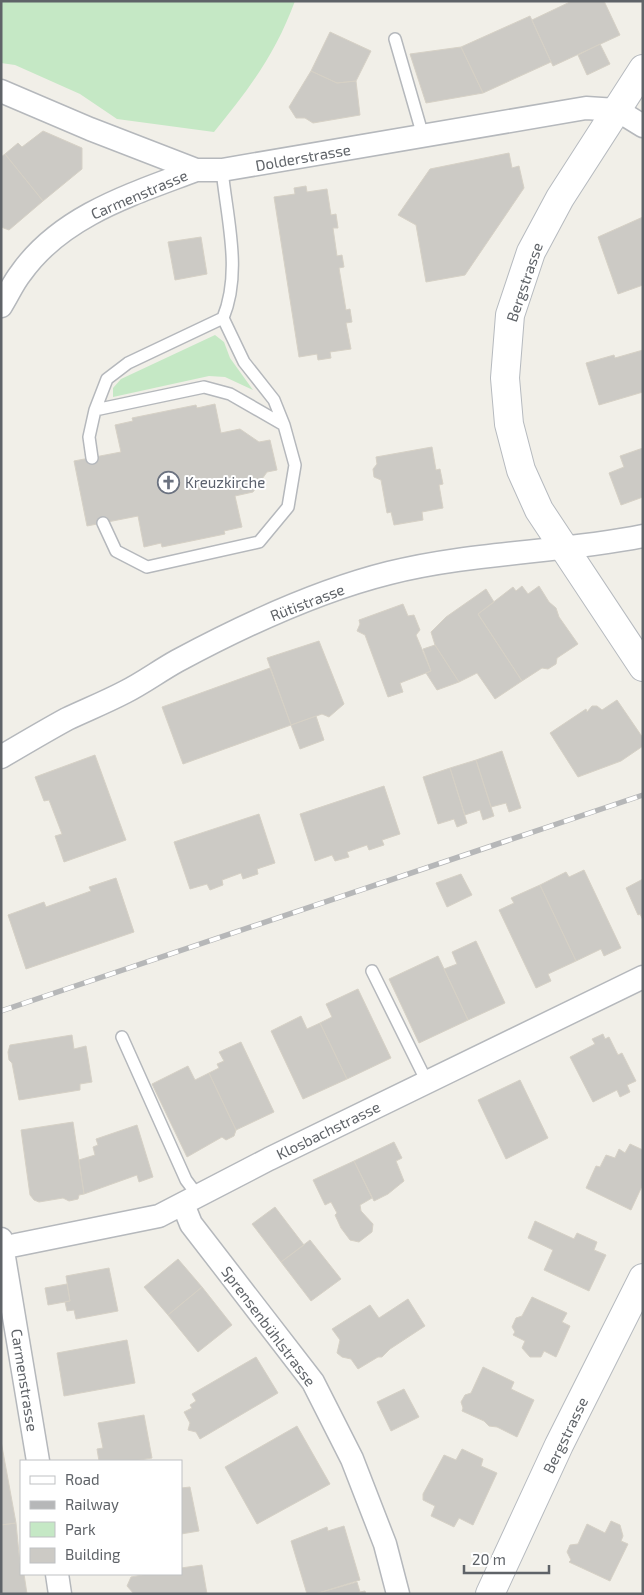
<svg xmlns="http://www.w3.org/2000/svg" width="644" height="1595" font-family="'Exo 2',sans-serif">
<style>
.green{fill:#c5e8c5}
.building{fill:#cccac5;stroke:#d6d1c6}
.lines{fill:none;stroke-linecap:round;stroke-linejoin:round}
.service-casing{stroke:#b5b8bc;stroke-width:14}
.minor-casing{stroke:#b5b8bc;stroke-width:25}
.secondary-casing{stroke:#b6babf;stroke-width:30}
.service{stroke:#fff;stroke-width:11}
.minor{stroke:#fff;stroke-width:22}
.secondary{stroke:#fff;stroke-width:28}
.rail-casing{stroke:#b6b7b8;stroke-width:5.5}
.rail{stroke:#fff;stroke-width:4;stroke-dasharray:11;stroke-linecap:butt}
.labels{text-anchor:middle;dominant-baseline:central;stroke-width:4;stroke-linejoin:round;paint-order:stroke}
.street-label{font-size:15px;fill:#5f6368;stroke:#fff}
.worship-label{font-size:15px;fill:#5b616d;stroke:#fff;text-anchor:start}
</style>
<rect width="100%" height="100%" fill="#f1efe8"/>
<path class="green" d="M1 1H295C275 55 249 89 214 132L117 119 80 94 15 65 1 63Z
M215 335 224 342 230 358 253 390 225 377 209 376 113 397V388L121 379Z"/>
<path class="building" d="M572 1H604L620 35 553 66 532 20Z
M530 16 551 62 483 93 461 47Z
M330 32 371 51 356 81 337 83 311 71Z
M600 44 610 64 587 75 578 55Z
M461 47 483 93 426 103 410 54Z
M311 71 337 83 356 81 360 115 313 123 305 118H296L289 107Z
M43 131 82 148V169L43 201 5 154 18 143 22 147Z
M509 153 512 168 519 166 524 188 465 275 426 282 416 225 398 215 430 169Z
M5 154 43 201 9 230 1 227V157Z
M306 186 307 192 327 189 331 215 336 214 338 228H333L337 256 342 255 344 267 339 268 346 310 350 309 352 322 346 323 351 349 330 352 331 358 318 360 317 354 299 357 274 197 295 194 294 188Z
M643 217V285L618 294 598 237Z
M201 237 207 274 175 280 168 242Z
M643 350V392L599 405 586 363 614 355 615 358Z
M215 404 221 433 240 429 259 442 270 440 277 470 267 472 253 492 235 496 242 527 224 531 225 534 162 547 161 543 144 547 138 516 87 526 74 461 121 452 115 425 133 421 132 418 196 405 197 408Z
M432 447 436 470 440 469 443 484 439 485 443 508 422 512 423 520 394 525 391 512 387 513 381 480 374 477 373 469 377 464 376 457Z
M643 448V497L621 505 609 473 624 467 620 456Z
M522 586 528 594 539 586 549 602 556 608 559 617 578 644 557 658 556 664 548 669 542 668 522 681 478 614 513 587 516 591Z
M486 589 494 602 478 614 522 681 495 699 477 673 459 682 435 645 431 632 446 617Z
M403 604 408 616 414 615 420 630 416 635 431 671 400 683 403 692 388 697 365 635 357 631 360 624 359 620Z
M319 641 344 704 329 717 322 714 291 725 267 658Z
M435 645 459 682 437 690 426 673 431 671 423 649Z
M270 668 291 725 183 764 162 707Z
M617 700 643 738V746L621 761 578 777 550 733 586 709 587 712 592 706H597L602 710Z
M316 716 324 740 300 749 291 725Z
M502 751 521 808 509 812 506 803 491 807 476 760Z
M95 755 126 840 64 862 55 836 62 834 49 800 44 801 35 777Z
M476 760 494 816 483 820 480 810 465 815 450 768Z
M450 768 467 823 457 827 454 819 438 824 423 777Z
M384 786 400 834 382 840 384 845 369 850 367 845 347 852 349 857 335 861 332 855 315 861 300 814Z
M259 814 275 863 257 869 258 874 243 879 241 873 222 880 223 885 210 890 207 884 190 889 174 842Z
M584 870 621 948 604 956 601 949 576 961 540 885 566 872 569 877Z
M461 874 472 895 447 907 436 883Z
M116 878 134 932 26 969 8 915 44 902 46 907 91 891 89 887Z
M643 879V920L640 914 638 915 626 888Z
M540 885 576 961 548 974 551 981 536 988 499 910 514 903 511 898Z
M476 941 505 1003 468 1020 444 969 457 964 452 952Z
M438 956 468 1020 419 1043 389 979Z
M358 989 391 1058 347 1079 320 1023 332 1017 326 1004Z
M301 1016 307 1029 320 1023 347 1079 303 1099 271 1031Z
M603 1034 605 1039 609 1037 618 1055 622 1053 636 1081 627 1085 630 1092 620 1097 617 1090 593 1102 570 1057 595 1044 592 1039Z
M72 1035 74 1049 86 1046 92 1082 80 1084V1090L19 1100 12 1063 9 1060 8 1052 10 1045Z
M241 1042 274 1112 236 1130 209 1073 219 1068 217 1064 224 1061 219 1052Z
M188 1066 195 1080 209 1073 236 1130 234 1136 226 1140 222 1137 187 1157 152 1084Z
M520 1080 548 1138 506 1159 478 1100Z
M73 1122 84 1194 79 1195 78 1199 69 1201 63 1198 39 1202 34 1200 30 1195 21 1130Z
M137 1125 153 1177 139 1182 137 1175 84 1194 79 1160 95 1155 93 1147 98 1145 96 1139Z
M394 1142 402 1158 396 1161 404 1181 388 1194 374 1201 354 1161Z
M630 1144 643 1150V1184L631 1210 586 1188 596 1166 600 1167 606 1155 615 1158 619 1149 625 1153Z
M354 1161 372 1198 360 1205 361 1211 373 1224 372 1232 359 1242 350 1240 341 1228 335 1215 337 1213 331 1202 325 1205 313 1180Z
M275 1207 304 1245 281 1262 252 1224Z
M535 1221 574 1239 577 1233 597 1242 594 1250 606 1255 589 1291 544 1270 553 1250 528 1238Z
M310 1240 341 1279 311 1301 281 1262Z
M178 1259 202 1287 168 1315 144 1287Z
M109 1268 118 1311 76 1319 74 1310 67 1311 65 1302 70 1301 66 1276Z
M67 1284 70 1301 48 1305 45 1288Z
M202 1287 232 1325 198 1352 168 1315Z
M532 1297 567 1313 562 1322 570 1326 556 1357 544 1351 541 1357H530L522 1348 525 1341 513 1335 515 1332 512 1327 516 1318 522 1316Z
M408 1299 425 1326 390 1349 382 1357H378L358 1369 351 1359 342 1357 337 1353 340 1340 332 1329 370 1305 379 1318Z
M127 1340 135 1383 64 1396 57 1353Z
M256 1357 278 1393 200 1439 196 1432 188 1430 190 1423 184 1412 192 1408 190 1405 196 1401 192 1394Z
M483 1367 514 1382 511 1389 534 1400 517 1437 497 1427 489 1426 484 1421 462 1411 463 1408 461 1402 465 1395 471 1393Z
M404 1389 419 1417 391 1431 377 1402Z
M144 1415 152 1458 134 1461H99L97 1449 103 1448 98 1423Z
M297 1426 330 1484 257 1524 225 1467Z
M1 1441 16 1523 1 1525Z
M462 1449 483 1459 481 1466 497 1473 473 1525 459 1518 454 1527 431 1516 435 1506 423 1500V1494L444 1455 456 1460Z
M190 1487 199 1531 181 1534V1488Z
M611 1521 620 1525 623 1536 621 1541 628 1544 610 1581 569 1562 571 1560 567 1552 570 1545 578 1544 587 1524 605 1533Z
M16 1523 21 1574H24L27 1594H1V1525Z
M344 1526 360 1580 315 1594H307L291 1541 327 1527 328 1531Z
M202 1565 207 1594H134L127 1586 131 1577 148 1574H181V1568Z
M357 1582 360 1592 365 1591 366 1594H315Z"/>
<g class="lines">
<defs>
<path id="service" d="M395 39 423 136
M95 410 204 387 230 394 284 425
M92 458 89 437 95 410 107 379 128 363 223 318C242 272 227 219 222 170
M103 523 116 551 147 567 259 542 288 507 295 465 284 425 274 400 244 362 223 318
M372 971 427 1082
M122 1037 186 1180 198 1196"/>
<path id="minor" d="M1 91 90 129 196 170H222L586 108 617 110 643 126
M1 306C8 295 13 283 21 273 62 215 133 194 196 170
M1 757C23 744 45 731 67 719 86 710 106 702 125 692 143 683 159 671 177 661 242 626 317 591 389 573 472 552 559 553 643 536
M183 1204 191 1224 313 1382 352 1459 385 1544 398 1594
M1 1239 38 1461
M1 1248 159 1216 269 1159 643 977
M57 1574 60 1594"/>
<path id="secondary" d="M643 69 560 198 531 252 510 315 505 378 509 424 521 470 539 510 643 667
M490 1594 559 1445 643 1278"/>
</defs>
<use href="#service" class="service-casing"/>
<use href="#minor" class="minor-casing"/>
<use href="#secondary" class="secondary-casing"/>
<use href="#service" class="service"/>
<use href="#minor" class="minor"/>
<use href="#secondary" class="secondary"/>
<defs>
<path id="rail" d="M1 1011 643 795"/>
</defs>
<use href="#rail" class="rail-casing"/>
<use href="#rail" class="rail"/>
</g>
<defs>
<symbol id="church-ring" viewBox="-11 -11 22 22"><circle r="9.5" fill="#fff" stroke="#6b7280" stroke-width="1.5"/><path d="M-1.2-6h2.4v3.5h3.3v2.4h-3.3V6h-2.4V-.1h-3.3v-2.4h3.3Z" fill="#6b7280"/></symbol>
</defs>
<g fill-rule="evenodd">
<use href="#church-ring" x="156" y="470" width="25" height="25"/>
</g>
<g class="labels">
<g class="street-label">
<text transform="translate(303 157) rotate(-10)">Dolderstrasse</text>
<text transform="translate(139 194) rotate(-23)">Carmenstrasse</text>
<text transform="translate(524 282) rotate(-71)">Bergstrasse</text>
<text transform="translate(307 602) rotate(-21)">Rütistrasse</text>
<text transform="translate(328 1130) rotate(-26)">Klosbachstrasse</text>
<text transform="translate(269 1326) rotate(53)">Sprensenbühlstrasse</text>
<text transform="translate(25 1380) rotate(81)">Carmenstrasse</text>
<text transform="translate(565 1435) rotate(-64)">Bergstrasse</text>
</g>
<g class="worship-label">
<text x="185" y="482">Kreuzkirche</text>
</g>
</g>
<rect width="644" height="1595" fill="none" stroke="#5f6368" stroke-width="5"/>
<rect x="20" y="1460" width="162" height="115" fill="#ffffff" stroke="#bfc1c3"/>
<rect x="30" y="1476" width="25" height="8" fill="#ffffff" stroke="#bfc1c3"/>
<text x="65" y="1485" font-size="15" fill="#5f6368">Road</text>
<rect x="30" y="1501" width="25" height="8" fill="#b6b7b8" stroke="#bfc1c3"/>
<text x="65" y="1510" font-size="15" fill="#5f6368">Railway</text>
<rect x="30" y="1522" width="25" height="15" fill="#c5e8c5" stroke="#bfc1c3"/>
<text x="65" y="1535" font-size="15" fill="#5f6368">Park</text>
<rect x="30" y="1548" width="25" height="15" fill="#cccac5" stroke="#bfc1c3"/>
<text x="65" y="1560" font-size="15" fill="#5f6368">Building</text>
<path d="M464 1565v8h85v-8" fill="none" stroke="#5f6368" stroke-width="2.5"/>
<text x="472" y="1565" font-size="15" fill="#5f6368" stroke="#ffffff" stroke-width="4" paint-order="stroke">20 m</text>
</svg>
